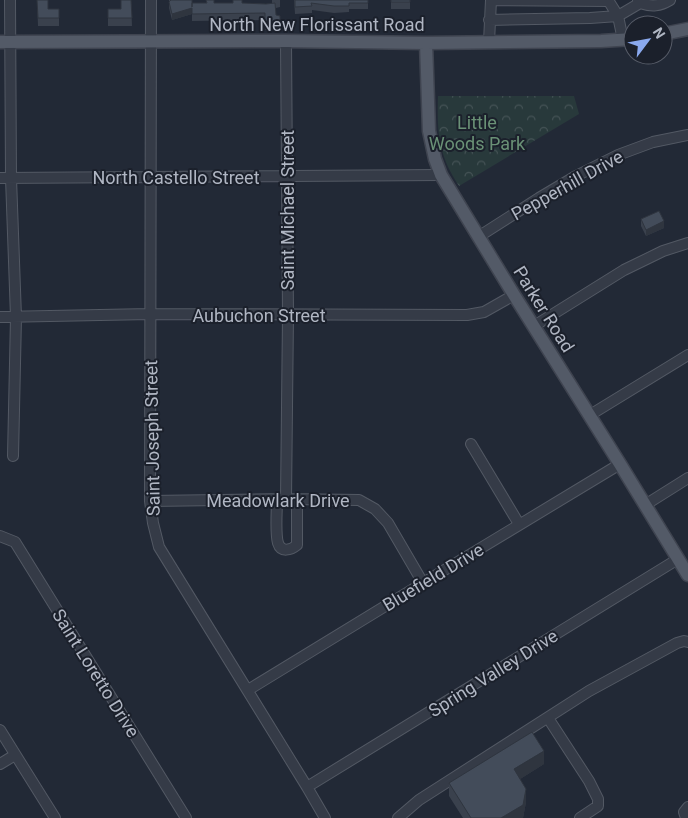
<svg xmlns="http://www.w3.org/2000/svg" width="688" height="818" font-family="Roboto,sans-serif">
<style>
.park{fill:url(#park-crowns)}
.lines{fill:none;stroke-linecap:round;stroke-linejoin:round}
.minor-casing{stroke:#535964;stroke-width:12}
.major-casing{stroke:#3f4450;stroke-width:15}
.minor{stroke:#353b47;stroke-width:10}
.major{stroke:#535a67;stroke-width:12}
.wall{fill:#3a414d}
.shaded-wall{fill:#2f353f}
.building{fill:#434c5a;stroke:#2f353f}
.labels{text-anchor:middle;dominant-baseline:central;stroke-width:4;stroke-linejoin:round;paint-order:stroke}
.street-label{font-size:18px;fill:#b0b6c3;stroke:#1b202b}
.park-label{font-size:18px;fill:#6a9176;stroke:#1b202b}
</style>
<defs>
<pattern id="park-crowns" width="20" height="18" patternUnits="userSpaceOnUse" patternTransform="scale(1.25)"><rect width="20" height="18" fill="#28393b"/><path d="M2 6a3 3 0 1 1 6 0M12 15a3 3 0 1 1 6 0" fill="none" stroke="#455356"/></pattern>
</defs>
<rect width="100%" height="100%" fill="#222936"/>
<path class="park" d="M438 96H574L579 114 459 186C438 155 437 132 438 96Z"/>
<g class="lines">
<defs>
<path id="minor" d="M10 0 11 178 16 317 13 456
M151 0 150 501 153 523 159 547 307 787 325 818
M491 0 609 1
M608 0 618 16 623 40
M640 3C652 7 660 6 670 0
M489 20 590 18 618 16 640 3 638 0
M286 41 288 315 286 499
M489 42 491 0
M0 178 441 175
M478 237 539 198 576 176 618 155 653 142 688 135
M0 317 150 314 467 315 484 312 514 295
M534 326 624 270 663 251 688 243
M590 415 688 355
M471 444 519 524
M277 499C277 511 275 533 278 543 281 553 291 550 297 545V499
M150 501 286 499 359 500 375 509 388 523 423 583
M645 505 688 478
M0 536 15 542 186 818
M248 690 423 583 620 464
M548 718 589 781 598 799V806L580 818
M0 730 55 818
M0 764 15 755
M307 787 678 559
M398 818 419 800 589 691 677 643 684 641 688 642
M686 818 684 812 688 807"/>
<path id="major" d="M663 34 688 29
M0 42 286 41 426 43 601 41 633 39
M426 43 429 131 435 159 441 175 514 295 620 464 688 575"/>
</defs>
<use href="#minor" class="minor-casing"/>
<use href="#major" class="major-casing"/>
<use href="#minor" class="minor"/>
<use href="#major" class="major"/>
</g>
<path class="wall" d="M37 0 48 9H59V26H38Z
M131 0 132 26H108V9H121Z
M169 0H192V7L206 3V0H214V3H242L266 4H272V0H280V7L276 8V15L280 16V30H265V20L192 21V14L172 20 169 8Z
M294 0H368V9H349V12L334 13 312 10V13L295 14Z
M391 0H410V9H391Z
M641 219 664 228 646 236 641 226Z
M544 764 520 779 526 802 523 818H463L449 796V783Z"/>
<path class="shaded-wall" d="M192 8V14L172 20V14Z
M664 221V228L646 236V230Z
M544 751V764L514 783V769Z
M526 789V802L523 818H501Z"/>
<path class="building" d="M37 0H48V9H59V18H38Z
M121 0H131L132 18H108V9H121Z
M171 0H192V7V3H207L206 0H214V3H233V0H242V3L266 4 275 3 276 15 280 16V23H265V13L192 14V8L172 14 169 2Z
M295 0H368V3H349V6H334L311 3 312 6 295 7Z
M391 0H410V2H391Z
M659 211 664 221 646 230 641 219Z
M532 732 544 751 514 769 526 789 523 805 501 818H471L449 783Z"/>
<g class="labels">
<g class="street-label">
<text x="317" y="24">North New Florissant Road</text>
<text x="176" y="177">North Castello Street</text>
<text transform="translate(567 185) rotate(-29)">Pepperhill Drive</text>
<text transform="translate(287 210) rotate(-90)">Saint Michael Street</text>
<text transform="translate(544 309) rotate(58)">Parker Road</text>
<text x="259" y="315">Aubuchon Street</text>
<text transform="translate(152 438) rotate(-91)">Saint Joseph Street</text>
<text x="278" y="500">Meadowlark Drive</text>
<text transform="translate(433 577) rotate(-31)">Bluefield Drive</text>
<text transform="translate(96 673) rotate(58)">Saint Loretto Drive</text>
<text transform="translate(493 673) rotate(-32)">Spring Valley Drive</text>
</g>
<g class="park-label">
<text x="477" y="122">Little<tspan x="477" dy="21">Woods Park</tspan></text>
</g>
</g>
<g transform="translate(648 40) rotate(58)"><circle r="24" fill="#1b202b" stroke="#575c68"/>
<path d="M0-4L9 19L0 12L-9 19Z" fill="#8aa9ee"/>
<text y="-8" font-size="14" font-weight="bold" text-anchor="middle" fill="#b0b6c3">N</text>
</g>
</svg>
